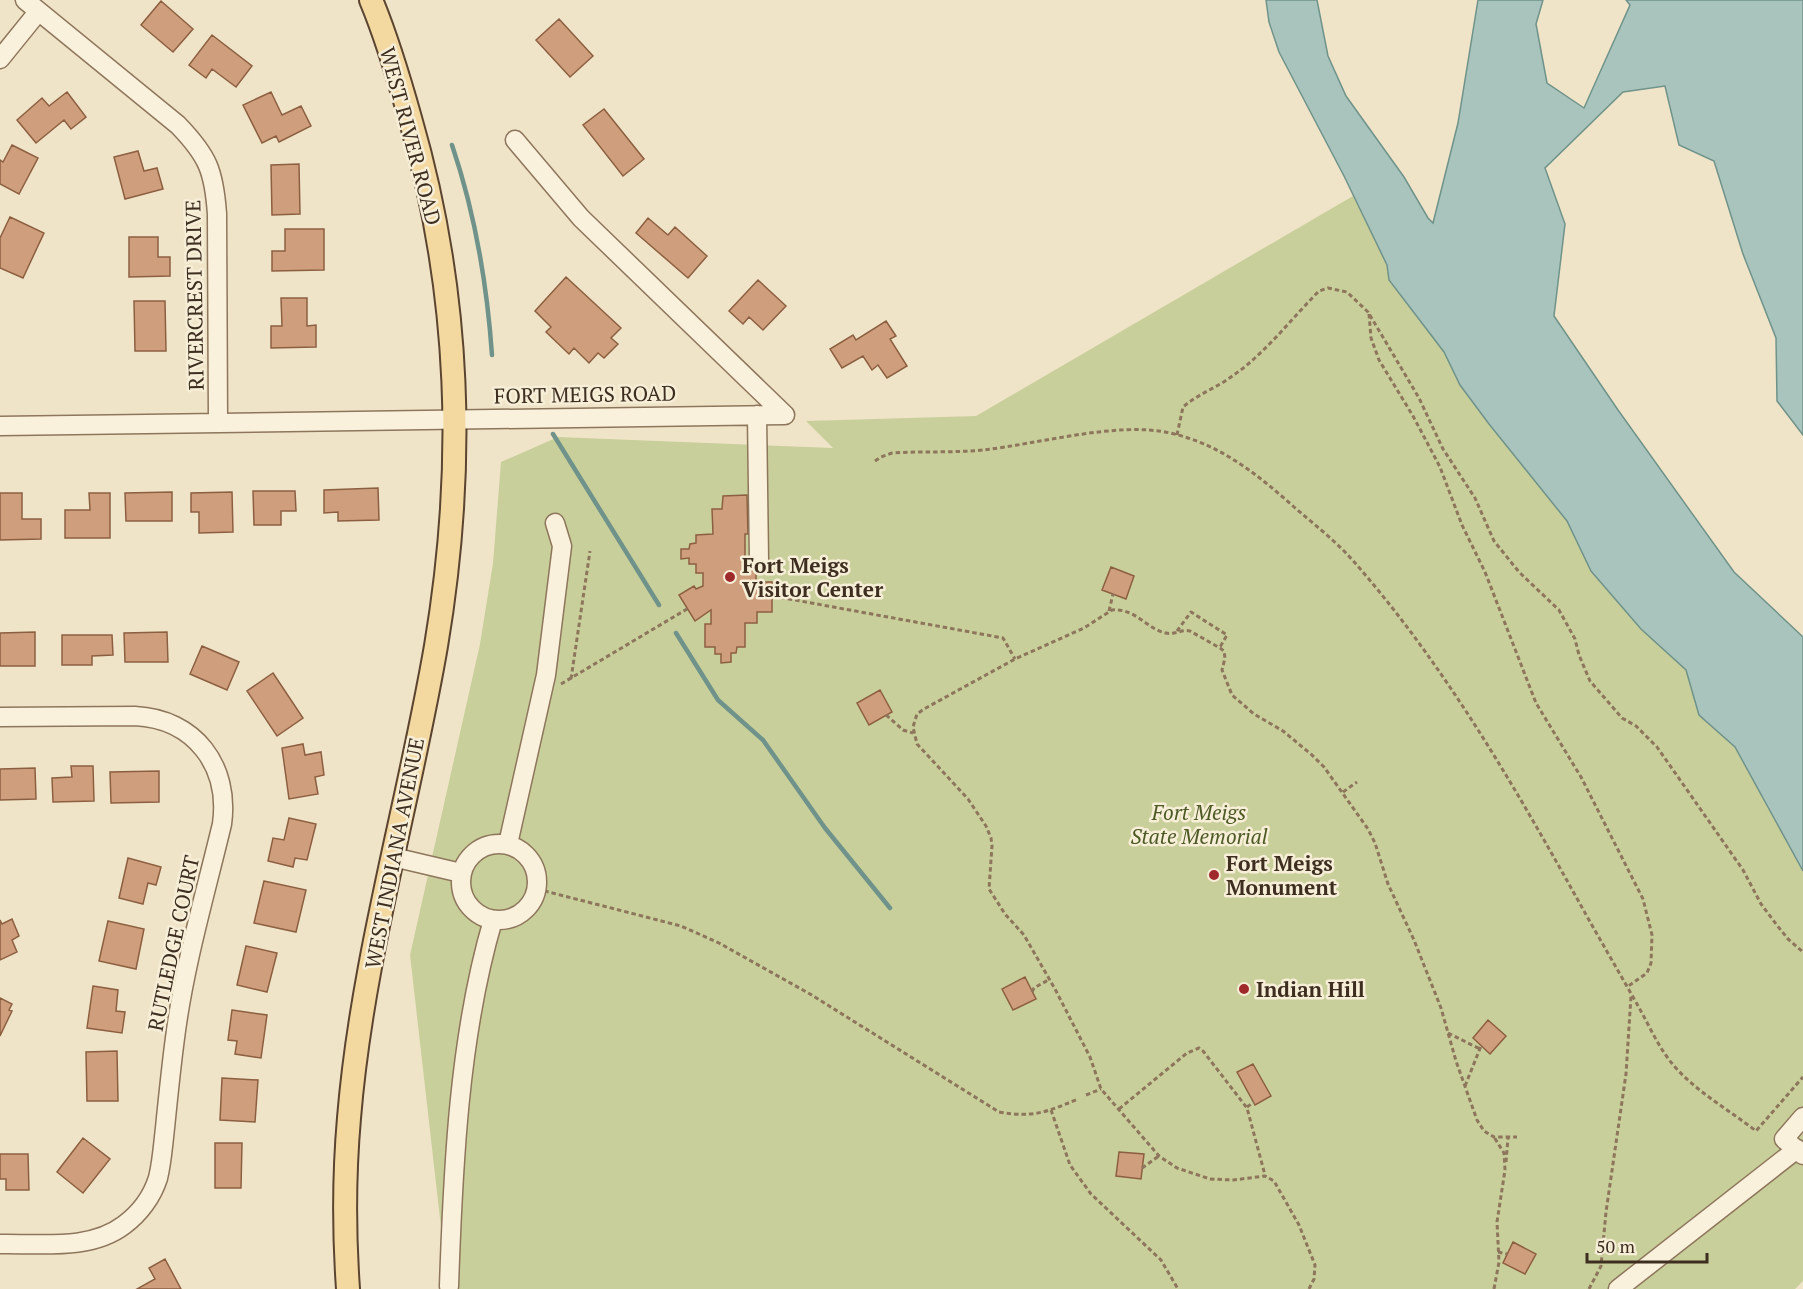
<svg xmlns="http://www.w3.org/2000/svg" width="1803" height="1289" font-family="'PT Serif',serif">
<style>
.green{fill:#c9cf9b}
.water{fill:#a9c4bc;stroke:#6f938a;stroke-width:1.5}
.lines{fill:none;stroke-linecap:round;stroke-linejoin:round}
.stream{stroke:#6f938a;stroke-width:4.5}
.building{fill:#cf9f7d;stroke:#8d5f41;stroke-width:1.5}
.minor-casing{stroke:#8d765c;stroke-width:21}
.major-casing{stroke:#5b4430;stroke-width:26}
.path{stroke:#8d765c;stroke-width:3;stroke-dasharray:4.5 3;stroke-linecap:butt}
.minor{stroke:#faf1dc;stroke-width:18}
.major{stroke:#f3d9a0;stroke-width:22}
.poi-dot{fill:#9e2a2b;stroke:#f7eed8;stroke-width:2}
.labels{text-anchor:middle;dominant-baseline:central;stroke-width:5;stroke-linejoin:round;paint-order:stroke}
.street-label{font-size:21px;fill:#3d2e20;stroke:#f7eed8}
.poi-label{font-size:21px;font-weight:bold;fill:#3d2e20;stroke:#f7eed8;text-anchor:start}
.park-label{font-size:21px;font-style:italic;fill:#4d5a26;stroke:#f7eed8}
</style>
<rect width="100%" height="100%" fill="#f0e4c8"/>
<path class="green" d="M1353 196 1387 265 1389 280 1444 352 1460 385 1489 424 1567 521 1591 571 1641 629 1686 670 1699 715 1735 747 1803 871V1281L1795 1289H448L410 955 480 644 493 563 501 462 558 437 833 448 806 421 976 416Z"/>
<path class="water" d="M1266 0H1317L1328 56 1346 96 1404 177 1428 218 1433 223 1458 123 1478 0H1543L1536 24 1547 83 1584 108 1630 5 1626 0H1803V435L1777 401 1776 338 1743 254 1714 161 1679 145 1665 86 1623 92 1545 168 1565 224 1554 316 1618 410 1734 572 1803 637V871L1735 747 1699 715 1686 670 1641 629 1591 571 1567 521 1489 424 1460 385 1444 352 1389 280 1387 265 1344 176 1279 52 1269 22Z"/>
<g class="lines">
<path class="stream" d="M452 145C475 213 487 284 492 355
M553 434 659 605
M676 633 718 700 763 740 825 828 890 908"/>
</g>
<path class="building" d="M161 1 193 29 173 52 141 25Z
M559 19 593 56 570 77 536 40Z
M212 35 252 66 236 87 212 69 206 78 189 65Z
M67 92 86 117 71 129 64 120 36 143 17 120 42 98 49 106Z
M271 92 282 115 301 106 311 126 279 142 276 136 262 143 243 105Z
M604 109 644 159 623 176 583 125Z
M12 145 38 158 19 194 0 184V160L3 162Z
M138 151 144 171 157 168 163 189 125 199 114 157Z
M299 164 300 214 272 215 271 165Z
M10 217 44 233 23 278 0 268V238Z
M648 218 668 235 675 227 707 256 688 278 636 233Z
M285 229H324V270L272 271V251H285Z
M129 237H158V257H170V276L129 277Z
M566 277 621 328 611 338 618 344 604 358 598 353 589 363 574 348 569 354 546 332 551 327 535 311Z
M758 280 786 306 763 330 749 317 743 324 729 311Z
M281 298H307V326L316 325V347L271 348V326H282Z
M134 301H165L166 351H135Z
M886 321 896 336 890 339 907 366 887 378 878 365 872 370 863 356 842 368 830 349 853 335 856 340Z
M378 488 379 520 338 521V512L324 513V490Z
M253 491H295L296 511H281V525H254Z
M172 492V521H126L125 493Z
M232 492 233 532 199 533V512H191V493Z
M0 493H22V519H41V539L0 540Z
M89 493H110V538H65V510H90Z
M747 495 748 534H745V563H756V582H772V612H757V623H745V647H737L736 653H731V662L721 663V654H715V647H705V624H711V610L695 621 679 595 694 586 696 589 703 586V573H696V564H689V558L681 559V549H689L690 544 696 543V535L713 534 712 509H722L723 496Z
M1111 567 1134 576 1126 599 1102 590Z
M35 632V666H0V633Z
M167 632 168 662H125L124 633Z
M62 635H112L113 655 92 656V665H62Z
M202 646 239 662 227 690 190 674Z
M273 673 303 718 277 736 247 691Z
M880 690 892 712 869 725 857 703Z
M303 744 305 755 321 752 324 775 315 777 318 794 289 799 282 748Z
M71 766H93L94 801 53 802 52 778 72 777Z
M35 768 36 799 0 800V769Z
M159 771V802L111 803 110 772Z
M289 818 316 824 307 860 295 858 293 867 268 861 273 838 284 840Z
M128 858 161 867 156 885 148 883 143 904 119 898Z
M264 881 306 890 296 932 254 923Z
M12 919 19 936 12 940 17 952 0 960V920L2 924Z
M108 921 144 929 136 969 99 961Z
M246 946 277 953 267 992 237 985Z
M1025 977 1036 999 1013 1010 1002 989Z
M93 986 118 990 116 1011 125 1012 122 1033 87 1028Z
M0 998 12 1004 9 1010 12 1011 0 1036Z
M232 1010 267 1015 261 1058 235 1054 237 1041 228 1040Z
M1488 1020 1506 1036 1490 1054 1473 1038Z
M117 1051 118 1101H87L86 1052Z
M1253 1064 1271 1096 1255 1105 1237 1072Z
M222 1078 258 1080 255 1122 220 1120Z
M83 1138 110 1159 83 1193 57 1172Z
M215 1143H242L241 1188H215Z
M1119 1152 1144 1154 1141 1179 1116 1176Z
M0 1154H28L29 1190H6V1179H0Z
M1513 1242 1536 1254 1525 1274 1503 1263Z
M165 1259 181 1289H137L155 1279 149 1268Z"/>
<g class="lines">
<defs>
<path id="minor" d="M25 0 178 125C208 156 214 171 217 214L218 423
M0 59 38 12
M757 415 759 560
M0 426 785 415 581 218 515 140
M0 717 135 716C195 719 230 766 222 824 205 895 184 966 175 1038 171 1068 168 1098 165 1128 163 1145 162 1162 158 1178 152 1197 139 1214 124 1225 90 1251 40 1243 0 1244
M461 882a38 38 0 1 1 76 0a38 38 0 1 1-76 0Z
M508 844 546 675 562 546 555 523
M393 857 461 873
M1803 1117 1784 1139 1803 1155
M449 1286C453 1167 459 1035 493 920
M1618 1289 1797 1149"/>
<path id="major" d="M348 1289C344 1232 344 1175 349 1118 362 959 409 803 436 646 466 467 461 294 410 118 399 79 387 38 371 0"/>
</defs>
<use href="#minor" class="minor-casing"/>
<use href="#major" class="major-casing"/>
<path class="path" d="M1369 314 1371 338 1379 360 1413 416 1440 467 1462 525 1485 572 1536 703 1581 777 1643 899 1652 935 1651 963 1647 973 1627 987
M1177 435 1183 407C1198 394 1216 388 1231 377 1265 354 1291 319 1319 291L1328 288 1347 292 1368 312 1419 398 1443 449 1475 498 1494 541 1519 572 1559 610 1575 639 1579 655 1590 681 1622 718 1636 726 1657 747 1743 870 1761 904 1776 924 1788 939 1803 952
M875 461 881 457 892 453C923 451 953 453 983 450 1038 444 1118 421 1170 433 1220 444 1257 474 1294 507 1315 525 1338 543 1356 564 1450 672 1520 796 1589 920 1605 948 1621 976 1637 1004 1649 1025 1659 1049 1675 1067 1697 1092 1729 1110 1756 1131L1803 1077
M773 596 1003 638 1015 659
M1109 611 1113 594
M1177 631 1191 612 1227 635 1220 647
M571 679 590 551
M561 684 687 609
M886 715 903 730 913 733
M1343 792 1357 782
M537 889 681 926 719 943 810 994 999 1112C1033 1118 1047 1112 1078 1099
M1032 992 1034 988 1050 979
M1448 1033 1480 1049
M1465 1086 1481 1046
M1086 1095 1101 1089
M1247 1107 1254 1102
M1119 1109 1187 1053 1199 1048 1203 1051 1247 1108 1265 1175
M1051 1110 1070 1165 1091 1194 1161 1260 1178 1289
M1506 1162 1508 1138
M1142 1168 1159 1156
M1498 1252 1507 1254
M1309 1289 1314 1279 1315 1265 1299 1225 1274 1181 1265 1176 1233 1180 1210 1179 1177 1168 1159 1156 1101 1089 1090 1057 1055 989 1024 935 1005 914 989 889 992 846 991 838 986 826 968 799 917 744 913 727 917 714 924 709 1015 659 1084 628 1112 610C1136 608 1148 630 1166 633 1175 635 1182 629 1190 631L1220 648 1224 651 1225 658 1222 670 1232 695 1254 714 1283 731 1312 755 1324 767 1368 829 1375 843 1388 884 1414 940 1441 1008 1456 1061 1477 1120 1484 1131 1494 1137H1517
M1494 1289 1499 1262 1497 1222 1505 1170 1504 1153 1494 1137
M1589 1289 1601 1266 1606 1212 1626 1074 1631 996"/>
<use href="#minor" class="minor"/>
<use href="#major" class="major"/>
</g>
<g class="poi-dot">
<circle cx="730" cy="577" r="6"/>
<circle cx="1214" cy="875" r="6"/>
<circle cx="1244" cy="989" r="6"/>
</g>
<g class="labels">
<g class="street-label">
<text transform="translate(411 136) rotate(75)">WEST RIVER ROAD</text>
<text transform="translate(194 295) rotate(-91)">RIVERCREST DRIVE</text>
<text transform="translate(585 394) rotate(-1)">FORT MEIGS ROAD</text>
<text transform="translate(394 853) rotate(-79)">WEST INDIANA AVENUE</text>
<text transform="translate(173 943) rotate(-78)">RUTLEDGE COURT</text>
</g>
<g class="poi-label">
<text x="742" y="565">Fort Meigs<tspan x="742" dy="24">Visitor Center</tspan></text>
<text x="1226" y="863">Fort Meigs<tspan x="1226" dy="24">Monument</tspan></text>
<text x="1256" y="989">Indian Hill</text>
</g>
<g class="park-label">
<text x="1199" y="812">Fort Meigs<tspan x="1199" dy="24">State Memorial</tspan></text>
</g>
</g>
<path d="M1587 1253v9h120v-9" fill="none" stroke="#3d2e20" stroke-width="3"/>
<text x="1596" y="1253" font-size="18" fill="#3d2e20" stroke="#f7eed8" stroke-width="4.5" paint-order="stroke">50 m</text>
</svg>
